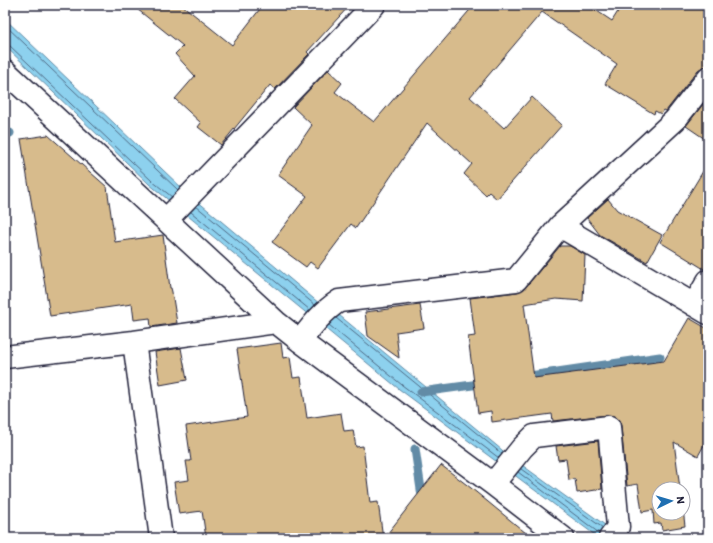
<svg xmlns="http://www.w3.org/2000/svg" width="713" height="543" font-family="Itim,sans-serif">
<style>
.water{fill:#8dd1ee;stroke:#628ba6}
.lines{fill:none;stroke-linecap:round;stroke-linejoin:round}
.shore{stroke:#4d6883;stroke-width:1}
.stream{stroke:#628ba6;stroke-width:9}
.building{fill:#d7bb8c;stroke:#22223b}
.street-casing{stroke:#22223b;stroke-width:25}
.street{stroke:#fff;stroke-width:22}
</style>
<rect width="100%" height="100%" fill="#fff"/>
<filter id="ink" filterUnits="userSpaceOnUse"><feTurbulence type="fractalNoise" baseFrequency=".025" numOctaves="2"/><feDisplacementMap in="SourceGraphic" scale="8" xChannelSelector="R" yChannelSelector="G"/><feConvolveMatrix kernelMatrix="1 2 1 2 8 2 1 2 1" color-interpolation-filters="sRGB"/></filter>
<g filter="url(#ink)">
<path class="water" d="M5 19 184 190 320 304 339 315 508 455 623 538H599L595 535 399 389 149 184 5 46Z"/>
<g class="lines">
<path class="shore" d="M5 25 178 190
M5 44 9 45 152 181 172 197
M196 206 315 305
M191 212 310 310
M336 318 502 454
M329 325 402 385 499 458
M521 469 603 528
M518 472 599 533"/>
<path class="stream" d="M5 134 10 133
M523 377 660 357
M421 392 487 383
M415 449 423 503"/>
</g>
<path class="building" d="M132 5H182L232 45 263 5H350L307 52 309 54 275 89 270 85 221 145 198 127 201 123 175 99 195 76 175 54 183 46Z
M474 5H588L612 21 622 5H708V66L703 67 698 70 666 111 664 110 661 114 655 111 654 114 605 84 617 64 542 12 470 97 504 128 532 97 562 125 497 199 489 192 486 195 464 174 472 164 427 123 356 228 351 224 318 268 310 262 306 267 272 242 307 196 278 175 312 125 293 107 328 70 342 83 335 92 374 122Z
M708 98V141L686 126Z
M48 135 107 187 115 242 163 235 170 288H171L172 292 177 323 151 327 150 318 134 320 132 304 50 316 21 139Z
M708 163V269H704L660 242Z
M608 199 617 210 662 235 647 262 600 235 587 218Z
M560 246H570L585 255 583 301 556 299 524 304 534 378 664 361 689 318 708 329V438L698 456 674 442 680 489H659V513H683V509L685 526 662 530 661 523 654 524 653 510 642 512 638 484 627 486 621 426 619 420 614 416 608 415 553 421 552 414 492 422 491 411 478 413 468 337 475 336 470 298 517 292 525 288Z
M420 305 424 328 396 332 399 358 368 336 365 312Z
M281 343 283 358 290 357 293 378 301 377 307 418 341 413 344 431 353 430 356 447 363 446 370 503 378 502 383 538H206L202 511 179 514 174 482 189 480 186 461H191L186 426 247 417 237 349Z
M181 348 187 380 160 385 155 352Z
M598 441 602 489 577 493 575 479 569 480 566 459 558 460 556 446Z
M441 465 471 488 532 538H384Z"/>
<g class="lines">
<defs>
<path id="street" d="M5 71 276 322 300 341 493 484 563 538
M166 220 374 5
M560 226 708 313
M694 305 708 281
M300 341C311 327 323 311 339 301L516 280 560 226 675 120 708 78
M134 342 161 538
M5 357 134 342 276 322
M493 484 522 448 534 436 609 427 618 527 610 538"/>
</defs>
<use href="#street" class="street-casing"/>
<use href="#street" class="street"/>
</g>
</g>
<rect width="713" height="543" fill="none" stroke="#fff" stroke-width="20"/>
<rect x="10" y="10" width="693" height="523" fill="none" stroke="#22223b" stroke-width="1.5" filter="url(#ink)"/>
<g transform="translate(671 501) rotate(85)"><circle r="19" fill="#ffffff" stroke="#a7a7b1"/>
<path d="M0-3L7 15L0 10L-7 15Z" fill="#1f6fb2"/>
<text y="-6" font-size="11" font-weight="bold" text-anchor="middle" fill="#22223b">N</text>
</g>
</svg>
